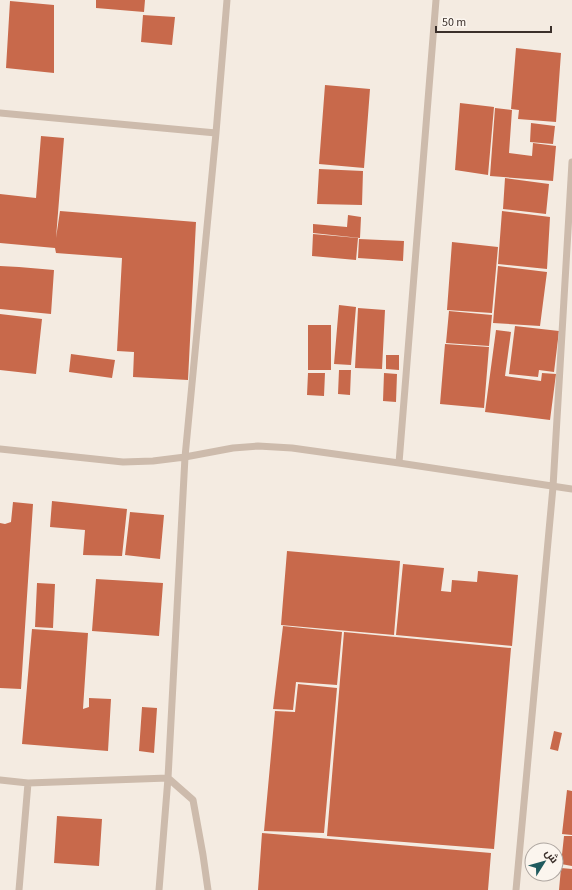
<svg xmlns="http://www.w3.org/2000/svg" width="572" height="890" font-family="'Source Sans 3',Cairo,sans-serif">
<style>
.building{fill:#c8694b}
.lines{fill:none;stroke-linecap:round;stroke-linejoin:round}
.lane{stroke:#cdbbac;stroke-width:7}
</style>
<rect width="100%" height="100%" fill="#f4ebe1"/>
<path class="building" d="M96 0H145L144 12 96 8Z
M10 1 54 5V73L6 68Z
M143 15 175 17 172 45 141 42Z
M516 48 561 53 556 122 518 119 519 110 511 109Z
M325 85 370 89 364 168 319 164Z
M460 103 494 107 488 175 455 170Z
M495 108 512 110 509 153 532 156 533 143 556 146 553 181 490 176Z
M531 123 555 126 553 144 530 142Z
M41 136 64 138 56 238 60 211 196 222 188 380 133 377 134 352 117 351 122 258 56 253 55 248 0 243V194L36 198Z
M319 169 363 171 362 205 317 204Z
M505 178 549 184 546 214 503 209Z
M502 211 550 217 547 269 498 264Z
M348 215 361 217 360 238 313 233V224L347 227Z
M313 234 358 238 356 260 312 256Z
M359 239 404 241 403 261 358 258Z
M452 242 498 247 492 313 447 310Z
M0 266 19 267 17 284 19 267 54 270 51 314 0 309Z
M498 266 547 272 540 326 493 323Z
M339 305 356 307 351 365 334 364Z
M358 308 385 310 382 369 355 368Z
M449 311 492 315 489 346 446 343Z
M0 314 42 319 36 374 0 370Z
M308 325H331V370H308Z
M515 326 559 331 554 372 539 370 538 377 509 374Z
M496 330 511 332 505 376 541 381 542 373 556 374 550 420 485 412Z
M445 344 489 347 484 408 440 404Z
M71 354 115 360 112 378 69 372Z
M386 355H399V370L386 369Z
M339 370H351L350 395 338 394Z
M308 373H325L324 396 307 395Z
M384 373 397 374 396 402 383 401Z
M52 501 127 509 122 556 83 555 85 530 50 527Z
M13 502 33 504 21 689 0 688V523L5 524 11 522Z
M130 512 164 515 160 559 125 555Z
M287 551 400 561 394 635 281 625Z
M403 564 444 568 441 591 451 592 452 580 477 582 478 571 518 575 512 646 396 635Z
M96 579 163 583 159 636 92 631Z
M37 583 55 584 53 628 35 627Z
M283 626 342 632 337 685 296 682 293 710 273 709Z
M32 629 88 633 83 709 89 707V698L111 699 108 751 22 744Z
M344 632 511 648 494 849 327 836Z
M298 684 337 688 324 833 264 831 275 711 295 712Z
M142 707 157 708 154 753 139 751Z
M554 731 562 733 558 751 550 749Z
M567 790 572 791V835L562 834Z
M57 816 102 819 99 866 54 863Z
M262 833 491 853 488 890H258Z
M564 836H572V866L561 864Z
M561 868 572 869V890H559Z"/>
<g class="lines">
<path class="lane" d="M0 113 216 133
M0 449 123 462 153 461 185 457 233 448 258 446 292 448 399 463 572 489
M399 463 436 0
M0 780 28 783 168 778 193 800 203 855 208 890
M19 890 28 783
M159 890 168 778 185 457 216 133 227 0
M516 890 553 487 572 162"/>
</g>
<g transform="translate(544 862) rotate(53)"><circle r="19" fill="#fbf5ee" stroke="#aea6a0"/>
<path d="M0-3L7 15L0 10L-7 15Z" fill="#1f5a5e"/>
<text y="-6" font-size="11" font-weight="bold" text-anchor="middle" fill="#3b302b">ش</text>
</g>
<path d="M436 26v6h115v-6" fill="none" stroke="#3b302b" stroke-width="2"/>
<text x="442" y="26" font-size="12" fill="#3b302b" stroke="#fbf5ee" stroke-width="3" paint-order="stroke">50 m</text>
</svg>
